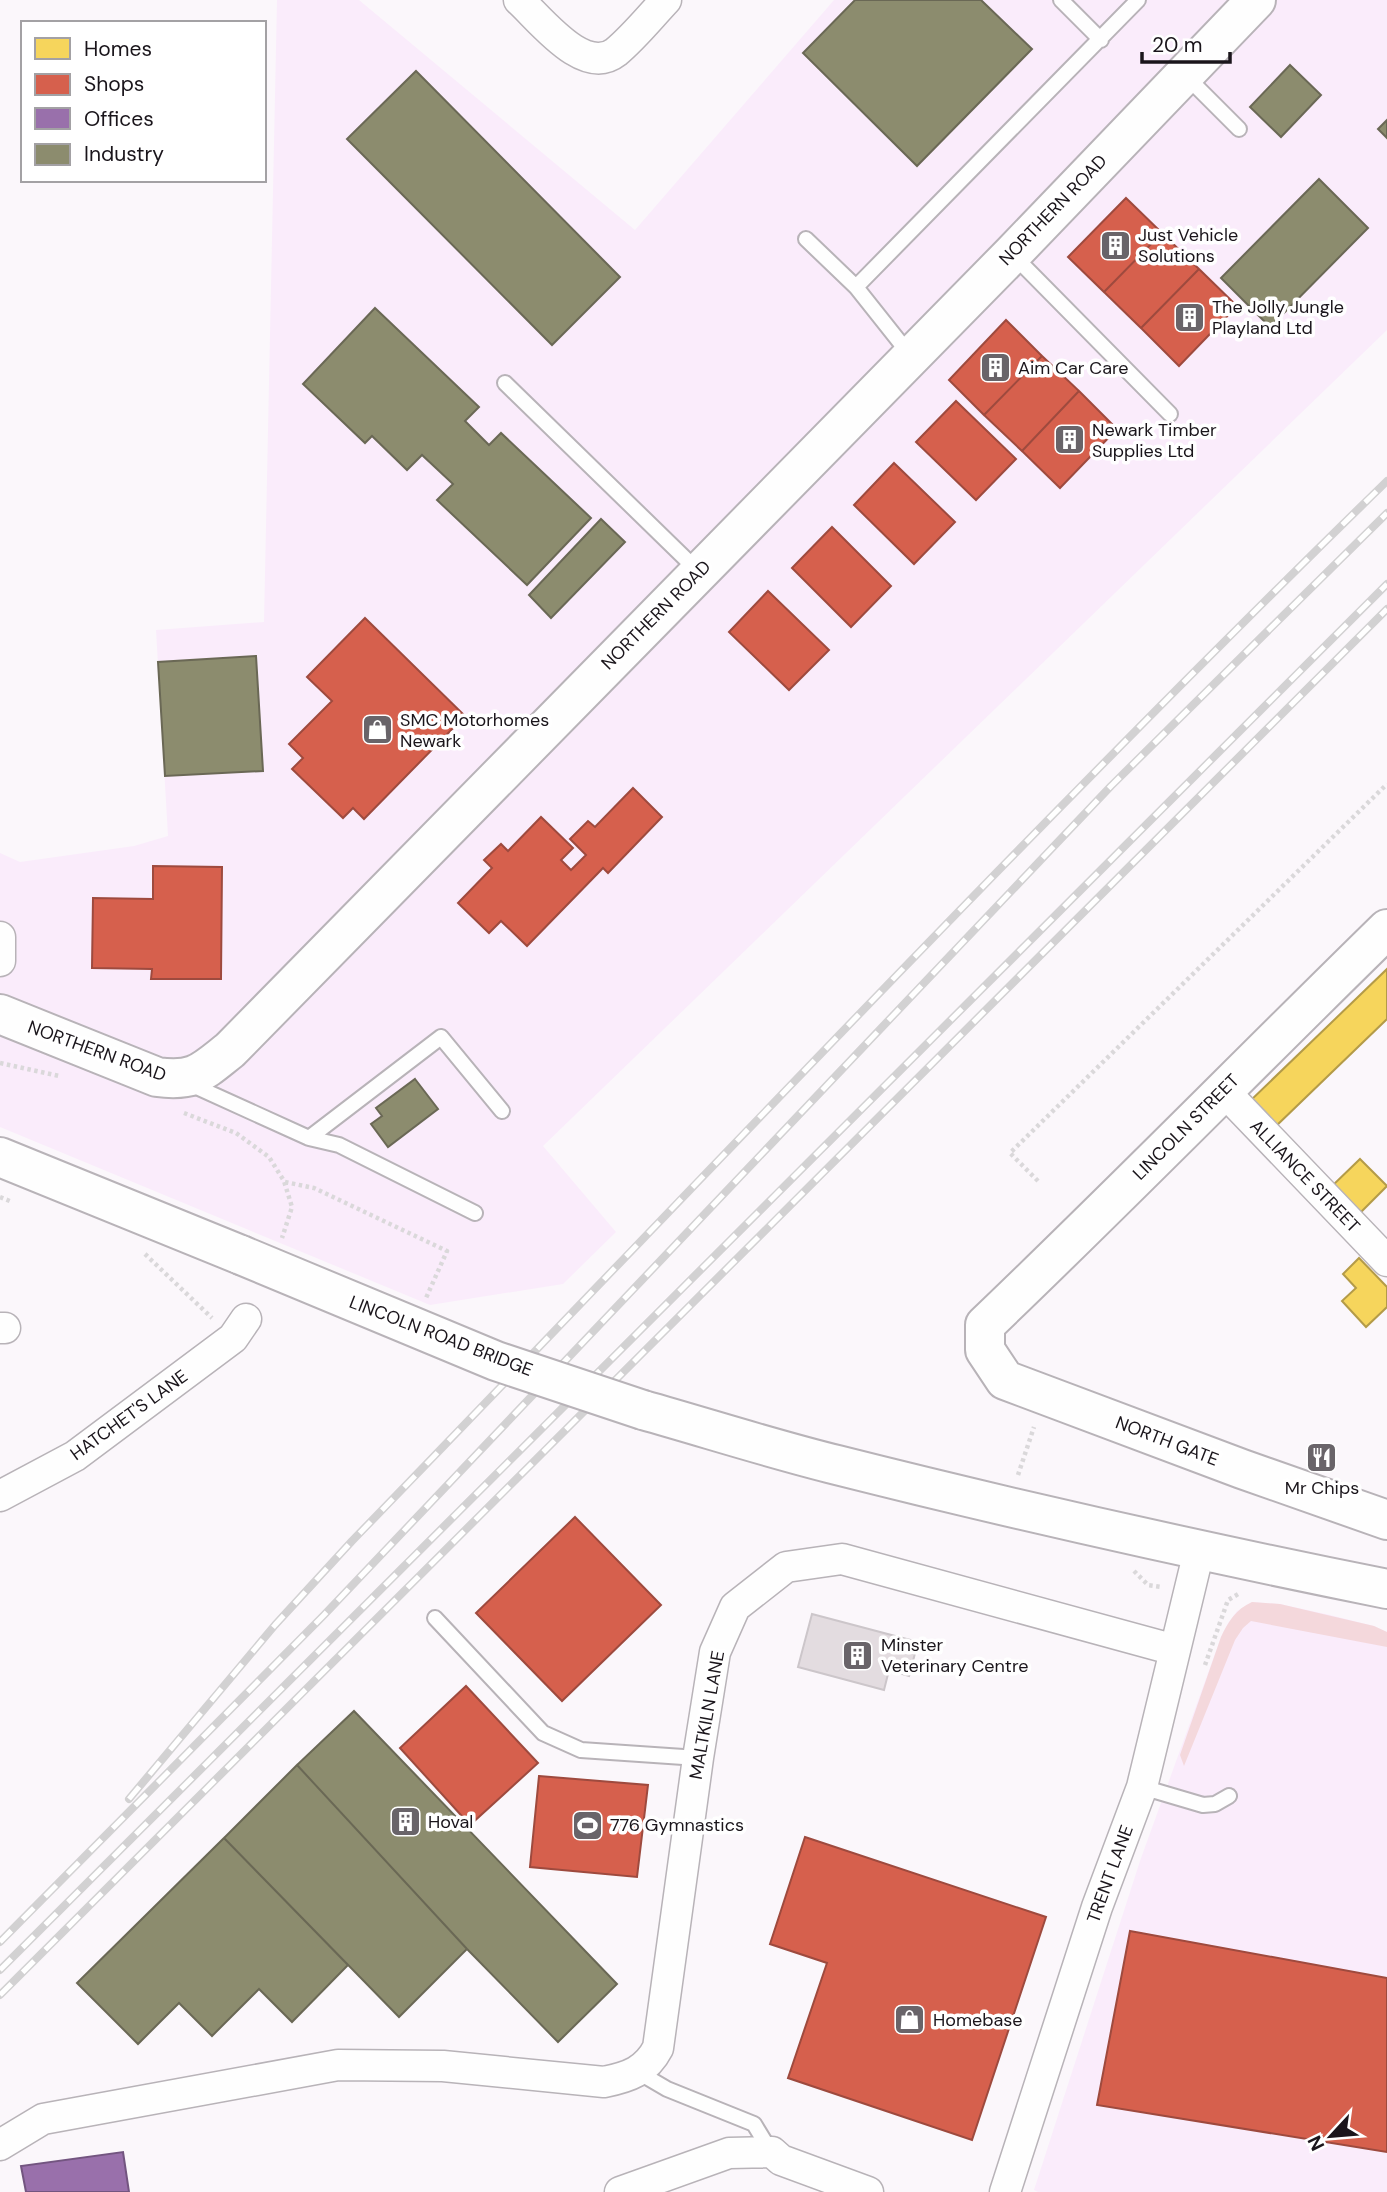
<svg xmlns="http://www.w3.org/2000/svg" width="1387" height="2192" font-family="'DM Sans',sans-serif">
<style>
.built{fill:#faecfb}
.green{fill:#f4d8dc}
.homes{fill:#f6d55c;stroke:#b49b48;stroke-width:2}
.shops{fill:#d6604d;stroke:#9e4a3e;stroke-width:2}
.offices{fill:#9970ab;stroke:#735580;stroke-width:2}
.industry{fill:#8c8c6e;stroke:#6a6855;stroke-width:2}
.building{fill:#e3dce0;stroke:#ccc6ca;stroke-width:2}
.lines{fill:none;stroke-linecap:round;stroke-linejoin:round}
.lane-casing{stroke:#b8b3b8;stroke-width:18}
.street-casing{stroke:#b8b3b8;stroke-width:33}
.secondary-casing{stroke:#b8b3b8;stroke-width:42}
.path{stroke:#dad8da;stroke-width:4.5;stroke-dasharray:3.5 3.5;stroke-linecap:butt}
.lane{stroke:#fefefe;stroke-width:14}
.street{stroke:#fefefe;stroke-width:30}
.secondary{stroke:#fefefe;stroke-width:38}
.rail-casing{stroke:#d2d1d2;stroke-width:8}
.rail{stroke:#fff;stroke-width:5;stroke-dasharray:16;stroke-linecap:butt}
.secondary-bridge-casing{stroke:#b8b3b8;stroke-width:42;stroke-linecap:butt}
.secondary-bridge{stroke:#fefefe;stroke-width:38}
.labels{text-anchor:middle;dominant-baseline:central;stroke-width:7;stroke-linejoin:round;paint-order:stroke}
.street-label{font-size:18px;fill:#1a151b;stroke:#fff}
.poi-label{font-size:18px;fill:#1a151b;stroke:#fff;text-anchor:start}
</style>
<rect width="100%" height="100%" fill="#fbf7fb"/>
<path class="built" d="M277 0H359L635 230 834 0H1387V330L543 1146 616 1232 563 1284 430 1305 0 1127V853L20 862 134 846 168 836 156 630 264 622Z
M1252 1602 1280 1604 1330 1615 1374 1626 1387 1632V2192H1038L1034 2190 1140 1861 1221 1637 1228 1623 1237 1611Z"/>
<path class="green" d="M1252 1602 1280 1604 1374 1626 1387 1632V1647L1251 1621 1243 1628 1235 1640 1184 1766 1180 1755 1221 1637C1228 1622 1236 1609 1252 1602Z"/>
<path class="homes" d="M1387 969V1019L1274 1128 1249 1102Z
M1360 1159 1387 1186 1359 1214 1331 1187Z
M1359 1258 1387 1287V1307L1366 1327 1342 1301 1356 1288 1343 1274Z"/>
<path class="shops" d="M1126 198 1162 233 1104 292 1068 257Z
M1162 233 1199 269 1141 328 1104 292Z
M1199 269 1237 306 1179 366 1141 328Z
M1006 320 1042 356 984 415 949 380Z
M1042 356 1079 391 1022 451 984 415Z
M1079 391 1117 429 1060 488 1022 451Z
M956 401 1016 459 976 500 916 442Z
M894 463 955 522 914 564 854 505Z
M832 527 891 586 851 627 792 568Z
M768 591 829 650 789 690 729 632Z
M365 618 465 716 364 819 353 808 343 818 292 769 303 758 289 744 332 701 307 677Z
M633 788 662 817 608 873 603 868 527 946 501 921 489 933 458 903 492 868 484 860 501 844 508 851 541 817 573 848 561 860 571 870 586 855 570 839 588 821 595 827Z
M153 866 222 867 221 979H151L152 969 92 968 93 898 153 899Z
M575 1517 661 1605 562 1701 476 1613Z
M466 1686 538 1763 470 1825 400 1748Z
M539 1776 648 1785 637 1877 530 1867Z
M805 1837 1046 1917 972 2140 788 2078 827 1963 770 1944Z
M1130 1931 1387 1978V2152L1097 2105Z"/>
<path class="offices" d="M123 2152 129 2192H26L21 2166Z"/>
<path class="industry" d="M855 0H981L1032 49 917 166 803 53Z
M1290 65 1321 95 1281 137 1250 107Z
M416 71 620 277 552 345 347 139Z
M1387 120V138L1378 129Z
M1319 179 1368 228 1270 327 1221 278Z
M375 308 479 407 465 421 489 445 501 433 591 518 527 585 437 500 453 484 422 455 407 470 372 436 365 443 303 384Z
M601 519 625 542 551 618 529 595Z
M256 656 263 771 165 776 158 662Z
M415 1079 438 1109 388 1147 371 1124 382 1116 376 1108Z
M354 1711 617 1984 558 2042 467 1949 297 1765Z
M297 1765 467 1949 399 2017 224 1838Z
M224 1838 348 1965 292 2022 259 1989 212 2036 179 2003 138 2044 77 1983Z"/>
<path class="building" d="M812 1614 918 1642 909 1676 889 1670 884 1690 798 1667Z"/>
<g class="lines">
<defs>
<path id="lane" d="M1061 0 1101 40
M1185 75 1239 129
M806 239 856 287
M1014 256 1170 414
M910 355 856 287 1138 0
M505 383 698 571
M190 1084 309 1138
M475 1213 339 1145 309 1138 441 1037 502 1111
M435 1618 543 1733 581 1750 698 1758
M1142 1787 1203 1805 1215 1804 1229 1796
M638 2072 667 2089 754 2124 771 2152"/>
<path id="street" d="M519 0C541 20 584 77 616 52 634 37 650 17 666 0
M0 937V961
M1223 1090 1387 1261
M0 1328H5
M0 1496 75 1456 233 1338 246 1319
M0 2145 43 2119 338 2065 443 2066 604 2082C629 2077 646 2071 658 2048L698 1758 715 1652 735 1607 786 1567 842 1559 1175 1650
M620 2192 729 2153 772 2152 781 2160 868 2192
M1005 2192 1097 1907 1142 1787 1199 1551"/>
<path id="secondary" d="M1387 929C1252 1061 1121 1195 985 1325V1350L1005 1380 1242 1469 1387 1520
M0 1014 157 1077C195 1082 202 1072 230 1050L1012 254 1256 0
M0 1157 241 1255
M643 1410C707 1428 772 1449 837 1465 1019 1511 1203 1552 1387 1589"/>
</defs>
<use href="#lane" class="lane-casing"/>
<use href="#street" class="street-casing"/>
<use href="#secondary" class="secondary-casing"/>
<path class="path" d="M0 1063 59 1076
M184 1113 236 1133 269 1157 284 1181 292 1207 282 1238
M1038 1181 1010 1153 1387 784
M285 1182 314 1188 447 1251 426 1298
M0 1197 12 1202
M145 1254 212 1318
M1018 1475 1034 1427
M1134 1571 1148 1585 1162 1587
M1205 1665 1228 1600 1240 1593"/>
<use href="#lane" class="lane"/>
<use href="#street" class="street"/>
<use href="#secondary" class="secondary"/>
<defs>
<path id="rail" d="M129 1799 275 1625 352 1541C696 1186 1034 825 1387 481
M0 1942 324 1615 1111 786 1387 513
M0 1970 1387 584
M0 1995 1387 609"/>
</defs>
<use href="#rail" class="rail-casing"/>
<use href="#rail" class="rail"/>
<defs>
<path id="secondary-bridge" d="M241 1255 496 1361 643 1410"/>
</defs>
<use href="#secondary-bridge" class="secondary-bridge-casing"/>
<use href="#secondary-bridge" class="secondary-bridge"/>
</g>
<defs>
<symbol id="building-square" viewBox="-11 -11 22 22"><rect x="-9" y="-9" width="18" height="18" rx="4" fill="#696469" stroke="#fff"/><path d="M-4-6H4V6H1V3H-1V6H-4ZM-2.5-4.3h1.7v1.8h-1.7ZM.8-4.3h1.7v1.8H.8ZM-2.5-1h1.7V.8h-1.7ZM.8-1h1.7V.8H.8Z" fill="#fff"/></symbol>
<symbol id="shop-square" viewBox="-11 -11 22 22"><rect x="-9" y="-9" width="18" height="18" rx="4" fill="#696469" stroke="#fff"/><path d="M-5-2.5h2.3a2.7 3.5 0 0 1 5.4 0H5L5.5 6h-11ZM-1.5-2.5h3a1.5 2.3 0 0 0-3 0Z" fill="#fff"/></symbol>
<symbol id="restaurant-square" viewBox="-11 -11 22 22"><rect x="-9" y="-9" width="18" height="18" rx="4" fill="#696469" stroke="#fff"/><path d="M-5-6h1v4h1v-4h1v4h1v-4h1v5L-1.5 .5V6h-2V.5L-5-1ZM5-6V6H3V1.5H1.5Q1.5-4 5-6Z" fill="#fff"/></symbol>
<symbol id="stadium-square" viewBox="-11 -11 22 22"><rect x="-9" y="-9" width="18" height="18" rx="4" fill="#696469" stroke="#fff"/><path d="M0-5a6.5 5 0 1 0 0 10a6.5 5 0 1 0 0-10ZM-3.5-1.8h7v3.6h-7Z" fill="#fff"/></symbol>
</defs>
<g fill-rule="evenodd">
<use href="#building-square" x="1098" y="228" width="35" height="35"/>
<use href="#building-square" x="1172" y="300" width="35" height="35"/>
<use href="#building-square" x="978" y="350" width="35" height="35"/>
<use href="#building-square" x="1052" y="422" width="35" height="35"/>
<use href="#shop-square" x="360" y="712" width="35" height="35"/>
<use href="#restaurant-square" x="1304" y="1440" width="35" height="35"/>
<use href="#building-square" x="840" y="1638" width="35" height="35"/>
<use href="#building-square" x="388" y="1804" width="35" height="35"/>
<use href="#stadium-square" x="570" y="1808" width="35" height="35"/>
<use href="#shop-square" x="892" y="2002" width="35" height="35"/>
</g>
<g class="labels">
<g class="street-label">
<text transform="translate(1053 210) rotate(-46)">NORTHERN ROAD</text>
<text transform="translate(656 615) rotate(-45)">NORTHERN ROAD</text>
<text transform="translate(97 1051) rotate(20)">NORTHERN ROAD</text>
<text transform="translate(1186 1127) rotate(-45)">LINCOLN STREET</text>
<text transform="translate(1305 1176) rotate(46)">ALLIANCE STREET</text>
<text transform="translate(441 1336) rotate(21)">LINCOLN ROAD BRIDGE</text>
<text transform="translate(129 1415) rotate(-36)">HATCHET'S LANE</text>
<text transform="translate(1167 1441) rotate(21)">NORTH GATE</text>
<text transform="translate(707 1715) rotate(-80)">MALTKILN LANE</text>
<text transform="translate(1110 1874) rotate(-70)">TRENT LANE</text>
</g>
<g class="poi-label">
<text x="1138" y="235">Just Vehicle<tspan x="1138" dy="21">Solutions</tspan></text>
<text x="1212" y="307">The Jolly Jungle<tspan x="1212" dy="21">Playland Ltd</tspan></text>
<text x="1018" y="368">Aim Car Care</text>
<text x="1092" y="430">Newark Timber<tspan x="1092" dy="21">Supplies Ltd</tspan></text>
<text x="400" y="720">SMC Motorhomes<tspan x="400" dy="21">Newark</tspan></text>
<text x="1322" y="1488" text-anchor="middle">Mr Chips</text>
<text x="881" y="1645">Minster<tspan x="881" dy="21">Veterinary Centre</tspan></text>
<text x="428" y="1822">Hoval</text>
<text x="610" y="1825">776 Gymnastics</text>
<text x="933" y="2020">Homebase</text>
</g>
</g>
<rect x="21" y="21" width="245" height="161" fill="#ffffff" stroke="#a3a1a4" stroke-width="2"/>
<rect x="35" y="38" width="35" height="21" fill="#f6d55c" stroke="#a3a1a4" stroke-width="2"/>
<text x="84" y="56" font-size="21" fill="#1a151b">Homes</text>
<rect x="35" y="74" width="35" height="21" fill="#d6604d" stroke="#a3a1a4" stroke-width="2"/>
<text x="84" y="91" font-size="21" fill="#1a151b">Shops</text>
<rect x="35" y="108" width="35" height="21" fill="#9970ab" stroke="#a3a1a4" stroke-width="2"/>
<text x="84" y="126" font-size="21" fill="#1a151b">Offices</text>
<rect x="35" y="144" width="35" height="21" fill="#8c8c6e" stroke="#a3a1a4" stroke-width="2"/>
<text x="84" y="161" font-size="21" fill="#1a151b">Industry</text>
<g transform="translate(1331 2136) rotate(244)" stroke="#ffffff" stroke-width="5" paint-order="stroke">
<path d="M0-5L12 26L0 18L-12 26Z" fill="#1a151b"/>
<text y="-10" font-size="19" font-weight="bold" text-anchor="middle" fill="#1a151b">N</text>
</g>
<path d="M1142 52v10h88v-10" fill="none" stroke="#1a151b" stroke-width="3.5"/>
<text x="1152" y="52" font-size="21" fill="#1a151b" stroke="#ffffff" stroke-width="5" paint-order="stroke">20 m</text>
</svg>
